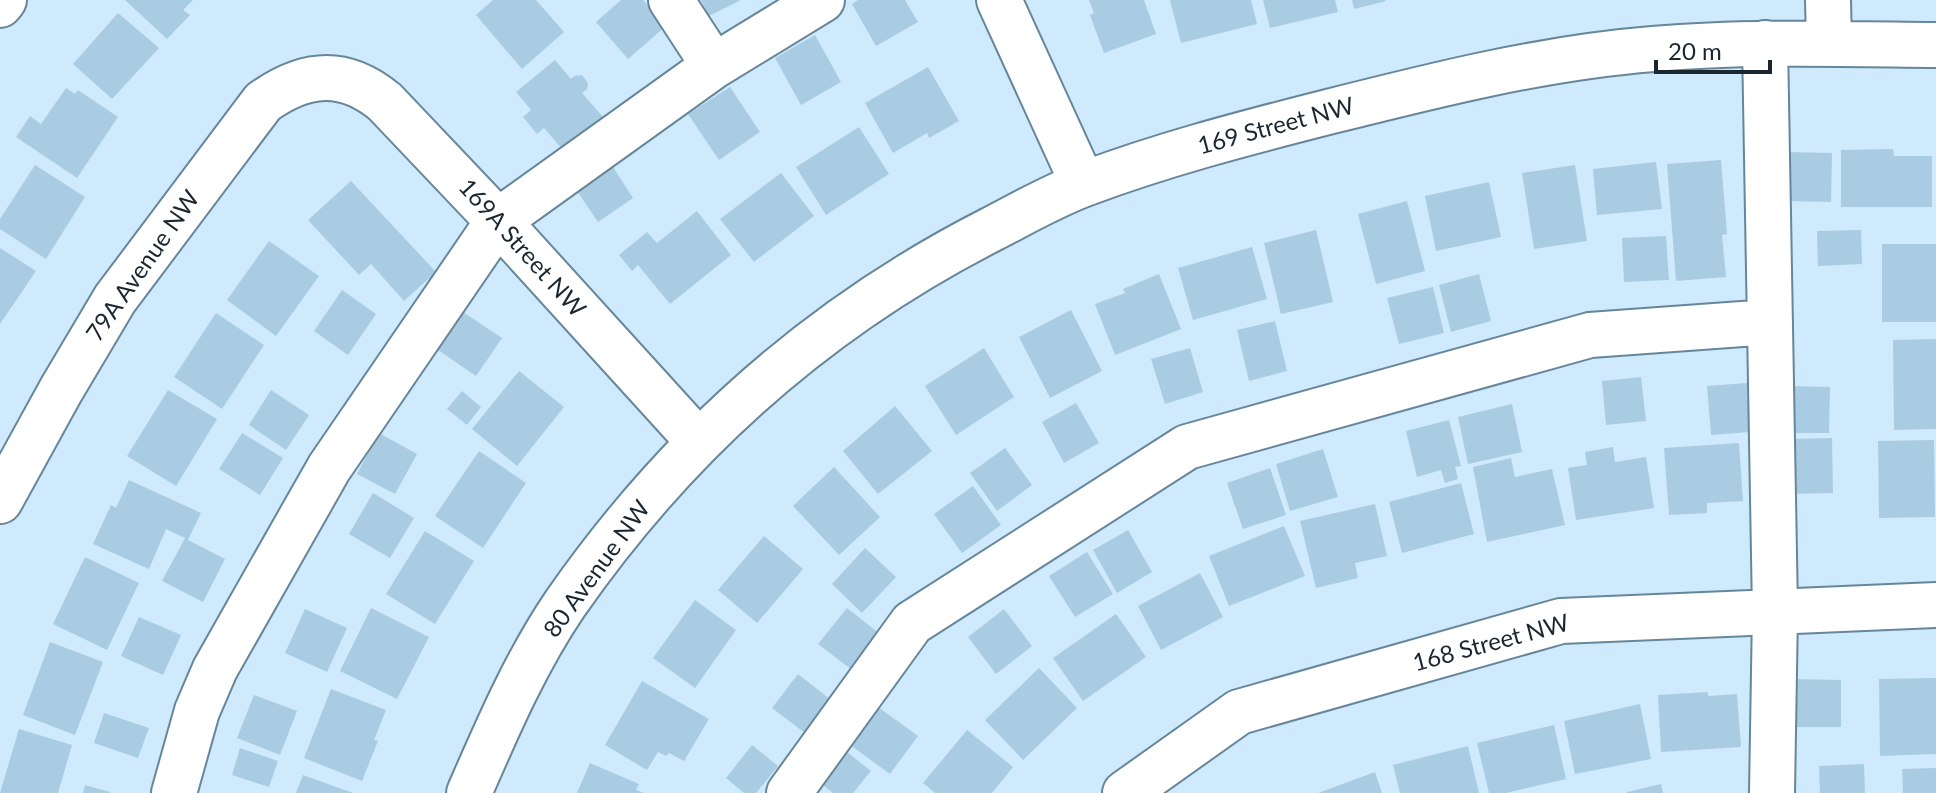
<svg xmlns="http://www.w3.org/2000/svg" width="1936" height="793" font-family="Lato,sans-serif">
  <rect width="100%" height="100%" fill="#ceeafc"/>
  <path fill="#aacce2" d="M125,0H193L183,10L190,15L167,39Z
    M493,0H536L564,32L522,69L476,15Z
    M621,0H643L666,26L628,59L596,22Z
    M701,0H741L709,16Z
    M858,0H905L918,22L876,46L852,4Z
    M1089,0H1144L1156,34L1104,53L1090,15L1094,13Z
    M1170,0H1251L1257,24L1181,43Z
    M1263,0H1335L1338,12L1270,28Z
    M1352,0H1385L1386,1L1354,9Z
    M118,13L159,48L112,99L73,64Z
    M815,35L841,82L801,105L775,58Z
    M555,60L571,79L575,76L582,75L588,83L587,89L582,93L603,117L563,150L544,128L537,134L523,117L531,110L516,92Z
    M928,67L959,121L929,138L927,133L893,153L865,103Z
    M730,87L760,132L719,160L688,114Z
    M66,88L75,94L78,90L118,117L77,178L16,137L30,116L41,124Z
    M859,127L889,174L826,215L796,167Z
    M1893,149L1894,156H1932V207H1841V150Z
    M1788,152L1832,153L1831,202L1787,201Z
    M1721,160L1727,234L1722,235L1726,277L1676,281L1667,164Z
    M1656,162L1662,209L1597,215L1593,169Z
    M611,164L633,198L598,222L575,188Z
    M35,165L85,197L46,259L0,229V219Z
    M1575,165L1587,241L1534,249L1522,173Z
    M781,173L814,216L754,262L720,219Z
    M351,181L436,272L404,301L371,264L359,275L308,220Z
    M1489,182L1501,237L1436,251L1425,196Z
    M1407,201L1425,271L1376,284L1358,214Z
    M697,211L731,255L670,304L638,265L632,271L619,255L647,232L657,243Z
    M1316,230L1333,302L1281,314L1264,243Z
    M1861,230L1862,264L1818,266L1817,231Z
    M1666,236L1669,280L1624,282L1622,238Z
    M269,241L319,276L276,336L227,300Z
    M1882,244H1936V322H1882Z
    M1252,247L1267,299L1193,320L1178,268Z
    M0,248L36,271L0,324Z
    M1159,274L1181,329L1115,355L1095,304L1125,293L1123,289Z
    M1479,274L1491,321L1451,332L1439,285Z
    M1433,287L1444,333L1399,344L1387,298Z
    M342,290L376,314L348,355L314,331Z
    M1071,310L1102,371L1050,398L1019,337Z
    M463,312L502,338L476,376L438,350Z
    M216,313L264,345L222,409L174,377Z
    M1275,321L1287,371L1249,381L1237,330Z
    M1936,339V429L1894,430L1893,340Z
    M984,348L1014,397L956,435L925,386Z
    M1190,348L1203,392L1165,404L1151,359Z
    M519,371L564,407L517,466L472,429Z
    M1641,377L1646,421L1606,425L1602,381Z
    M1747,383L1750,432L1711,435L1707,386Z
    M1789,386L1830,387L1829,433H1789Z
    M168,390L217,419L176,486L127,456Z
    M271,390L309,415L286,450L249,425Z
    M462,391L481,407L467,425L447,409Z
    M1076,403L1099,443L1064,463L1042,422Z
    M1512,404L1522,452L1468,464L1458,417Z
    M895,406L932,451L878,494L843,451Z
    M1449,420L1461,466L1455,467L1458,479L1445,483L1441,470L1417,477L1406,431Z
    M242,433L283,458L260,495L219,469Z
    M379,433L417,454L395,494L357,474Z
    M1832,438L1833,493L1789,494L1788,439Z
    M1934,440L1935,517L1879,518L1878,441Z
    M1739,443L1743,501L1707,503V513L1669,515L1664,448Z
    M1613,447L1615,462L1646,457L1654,508L1576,520L1568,468L1587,465L1585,452Z
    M1005,448L1032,485L997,511L970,473Z
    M1323,449L1338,497L1290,511L1276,464Z
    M479,451L526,483L483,548L435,516Z
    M1511,458L1515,477L1552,469L1565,525L1487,542L1473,467Z
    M834,467L880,517L839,555L793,506Z
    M1270,468L1286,515L1243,529L1227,483Z
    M129,480L201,513L188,540L225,559L203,602L162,581L185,538L166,529L149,569L93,544L111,505L116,508Z
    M1461,483L1474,534L1402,553L1389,502Z
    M973,486L1001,525L962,553L934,514Z
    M373,493L414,518L390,558L349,534Z
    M1375,504L1387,556L1355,563L1358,578L1316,588L1300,521Z
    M1284,526L1305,576L1229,606L1209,556Z
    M1128,530L1152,572L1117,593L1093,550Z
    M425,531L474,561L435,624L386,594Z
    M764,536L803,569L757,623L718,590Z
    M865,548L896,577L862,613L832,584Z
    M1087,552L1113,594L1075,617L1049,576Z
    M85,557L139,583L107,650L53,624Z
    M1200,573L1223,617L1161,650L1138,606Z
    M695,600L736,630L695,688L653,658Z
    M371,608L429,637L397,699L340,671Z
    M847,608L880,634L852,670L818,644Z
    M305,609L347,628L327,672L285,653Z
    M1004,609L1032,646L996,674L968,637Z
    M1116,614L1146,657L1083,701L1053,658Z
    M139,617L181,635L163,675L121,656Z
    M50,642L103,662L75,735L23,715Z
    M1039,668L1077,708L1023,760L985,720Z
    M798,674L831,700L805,733L772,708Z
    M1936,678V754L1880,756L1879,679Z
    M1793,679L1841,680V727H1793Z
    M642,681L709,719L684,761L669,753L666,756L658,752L647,770L605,745Z
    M331,689L386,710L374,740L378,741L362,781L304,758Z
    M1708,692V696L1737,694L1741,747L1661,752L1658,695Z
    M254,695L297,711L280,755L237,738Z
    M874,704L918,736L890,774L846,742Z
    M1640,704L1651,759L1575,774L1564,721Z
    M104,713L149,728L138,758L94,743Z
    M1554,725L1566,779L1506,793H1489L1477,743Z
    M19,729L72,745L58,793H0Z
    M967,730L1013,767L992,793H935L923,783Z
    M752,745L778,766L756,793H744L726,778Z
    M1468,746L1479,793H1400L1393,765Z
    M240,748L278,761L269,787L232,775Z
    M842,748L871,771L853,793H833L816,780Z
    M590,763L639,784L636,790L644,793H577Z
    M1864,764L1865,793H1820L1819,766Z
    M1936,768V793H1903L1902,769Z
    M1375,772L1382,793H1318Z
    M303,775L353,793H296Z
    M1661,784L1663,793H1627V792Z
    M85,785L110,792V793H83Z"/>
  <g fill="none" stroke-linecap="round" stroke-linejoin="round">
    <g stroke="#66869b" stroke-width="48">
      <path id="minor" d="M671,0L714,66
        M999,0L1083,184
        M1828,0L1829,43
        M0,5L4,0
        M1765,43L1775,611L1772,793
        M0,501L61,390L115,299L263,102C305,72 344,68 385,102L498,221L698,441
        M174,793L197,711L215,669L329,468L498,221L714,66L822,0
        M469,793C497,729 525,663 565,604C677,443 817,318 992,229C1023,213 1054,195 1087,183C1162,155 1238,135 1316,115C1427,87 1539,58 1653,49C1747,41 1842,44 1936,45
        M789,793L912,623L1187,447L1590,335L1770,322
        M1125,793L1239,712L1561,621L1936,605"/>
    </g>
    <use href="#minor" stroke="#fff" stroke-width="44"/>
  </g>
  <g text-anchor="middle" stroke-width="6" stroke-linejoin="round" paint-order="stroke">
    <g font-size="24" fill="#1a2730" stroke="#fff">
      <text transform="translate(1276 126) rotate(-15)" y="8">169 Street NW</text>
      <text transform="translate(522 248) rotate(48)" y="8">169A Street NW</text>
      <text transform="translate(143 266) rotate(-55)" y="8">79A Avenue NW</text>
      <text transform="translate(597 569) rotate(-54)" y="8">80 Avenue NW</text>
      <text transform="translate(1491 643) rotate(-15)" y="8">168 Street NW</text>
    </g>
  </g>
  <path d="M1656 60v12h114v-12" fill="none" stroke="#1a2730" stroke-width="4"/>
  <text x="1668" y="60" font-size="24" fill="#1a2730" stroke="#ffffff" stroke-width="6" paint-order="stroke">20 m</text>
</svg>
